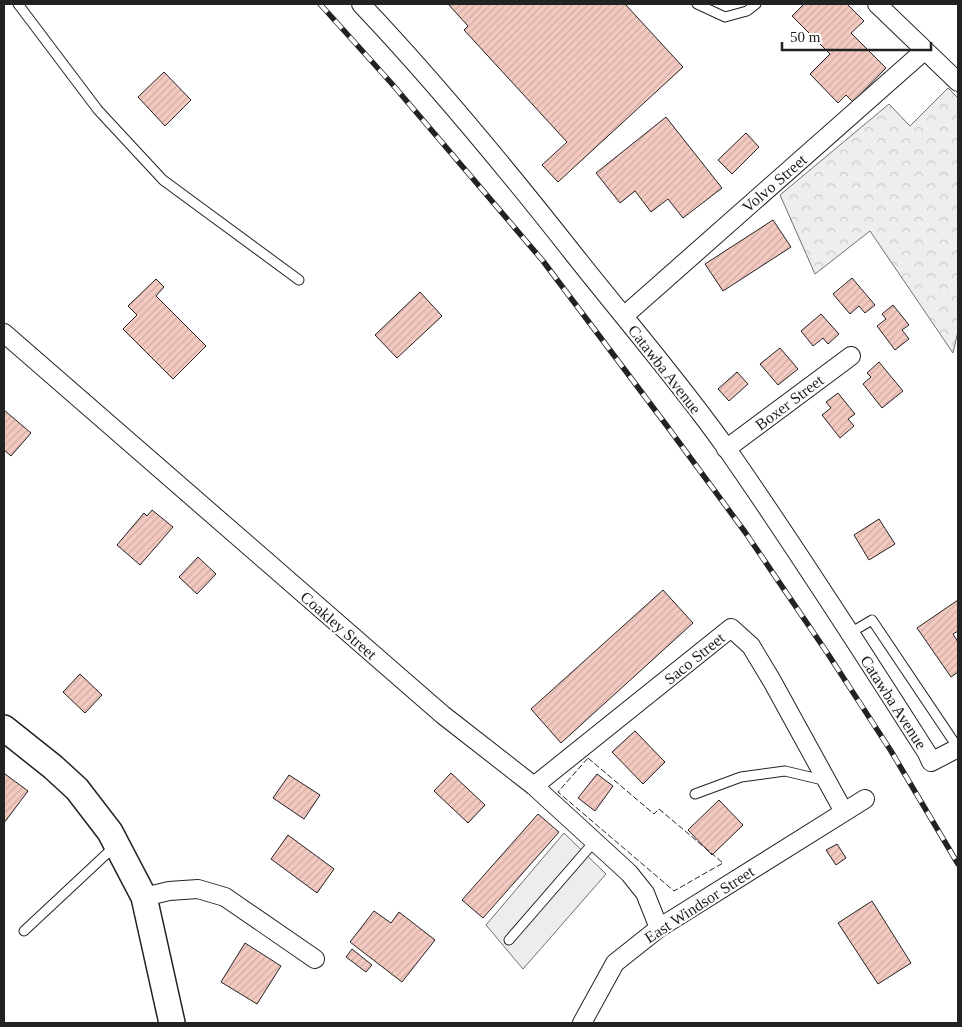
<svg xmlns="http://www.w3.org/2000/svg" width="962" height="1027" font-family="Georgia,serif">
  <defs>
    <pattern id="forest-crowns" width="20" height="18" patternUnits="userSpaceOnUse" patternTransform="scale(1.25)"><rect width="20" height="18" fill="#eee"/><path d="M2 6a3 3 0 1 1 6 0M12 15a3 3 0 1 1 6 0" fill="none" stroke="#ccc"/></pattern>
    <pattern id="building-hatch" width="6" height="6" patternUnits="userSpaceOnUse" patternTransform="scale(1.25)"><rect width="6" height="6" fill="#f3c9c0"/><path d="M-1 1l2-2M0 6l6-6M5 7l2-2" fill="none" stroke="#d0aca5"/></pattern>
  </defs>
  <rect width="100%" height="100%" fill="#fff"/>
  <path fill="url(#forest-crowns)" stroke="#6f6f6f" d="M948,88L958,98V331L953,353L870,231L815,274L780,195L889,104L910,126Z"/>
  <path fill="#ededed" stroke="#6f6f6f" d="M564,833L606,874L523,969L486,925Z"/>
  <path fill="url(#building-hatch)" stroke="#222" d="M448,4H625L683,67L558,182L542,165L567,142L464,30L468,26Z
    M804,4H847L864,21L851,33L886,68L853,102L846,95L838,103L810,74L830,54L792,16Z
    M164,72L191,100L165,126L138,97Z
    M666,117L722,188L683,218L668,199L651,212L635,191L620,203L596,173Z
    M746,133L759,147L732,174L718,160Z
    M773,220L791,247L723,291L705,264Z
    M852,278L875,305L865,313L859,306L850,314L833,294Z
    M156,279L164,287L156,296L206,346L173,379L123,329L137,315L128,306Z
    M420,292L442,316L397,358L375,335Z
    M893,305L909,325L902,330L909,339L895,350L877,326L886,319L882,314Z
    M821,314L839,334L828,344L823,338L813,346L801,331Z
    M780,348L798,369L778,385L760,364Z
    M879,362L903,391L882,408L863,384L871,377L867,373Z
    M737,372L748,384L729,401L718,389Z
    M838,393L855,414L848,419L854,426L840,438L822,415L831,408L826,402Z
    M4,410L31,433L11,456L4,450Z
    M152,510L173,527L140,565L117,545L144,513L147,516Z
    M879,519L895,544L869,560L854,535Z
    M198,557L216,574L197,594L179,577Z
    M663,590L693,623L561,743L531,709Z
    M958,600V631L953,634L958,642V672L951,677L917,628Z
    M80,674L102,695L85,713L63,692Z
    M635,731L665,762L643,784L612,752Z
    M451,773L485,805L468,823L434,791Z
    M5,774L28,791L4,823V776Z
    M597,774L613,786L595,811L578,798Z
    M289,775L320,795L304,819L273,798Z
    M719,800L743,825L712,855L688,830Z
    M538,814L559,832L483,918L462,900Z
    M288,835L334,869L317,893L271,859Z
    M837,844L846,858L836,865L826,850Z
    M872,901L911,963L878,984L838,923Z
    M374,911L391,923L399,912L435,940L402,982L350,942Z
    M245,943L281,966L257,1004L221,982Z
    M352,949L372,965L366,972L346,957Z"/>
  <g fill="none" stroke-linecap="round" stroke-linejoin="round">
    <g stroke="#222" stroke-width="11">
      <path id="lane" d="M18,4L98,110L163,180L299,280
        M697,4L725,17L747,11L756,4
        M850,633L872,620L958,748
        M695,794L741,777L785,771L827,781
        M24,931L115,846
        M509,940L594,842"/>
    </g>
    <g stroke="#222" stroke-width="20">
      <path id="street" d="M361,4C436,83 505,167 572,252C624,318 679,381 727,449C796,548 862,651 927,753L931,762L958,748
        M877,4L958,82
        M624,316L925,50
        M4,333L443,715L534,786L629,873L645,893L659,928
        M726,449L851,356
        M534,786L731,628L751,646L772,681L844,812
        M144,897L169,891L198,889L225,897L315,959
        M582,1023L615,963L659,928L865,799"/>
    </g>
    <g stroke="#222" stroke-width="28">
      <path id="secondary" d="M4,728L53,767L77,789L110,832L144,897L172,1023"/>
    </g>
    <use href="#lane" stroke="#fff" stroke-width="9"/>
    <use href="#street" stroke="#fff" stroke-width="18"/>
    <use href="#secondary" stroke="#fff" stroke-width="25"/>
    <g stroke="#222" stroke-width="5.5">
      <path id="rail" d="M320,4L393,85L543,261L667,426L745,532L828,654L891,751L958,864"/>
    </g>
    <use href="#rail" stroke="#fff" stroke-width="4" stroke-dasharray="11" stroke-linecap="butt"/>
    <path stroke="#222" stroke-width="1" stroke-dasharray="6 2.5" stroke-linecap="butt" d="M588,758L654,814L659,809L723,863L674,891L558,792Z"/>
  </g>
  <g text-anchor="middle" stroke-width="4" stroke-linejoin="round" paint-order="stroke">
    <g font-size="16" fill="#222" stroke="#fff">
      <text transform="translate(774 183) rotate(-41)" y="6">Volvo Street</text>
      <text transform="translate(665 369) rotate(52)" y="6">Catawba Avenue</text>
      <text transform="translate(789 402) rotate(-37)" y="6">Boxer Street</text>
      <text transform="translate(339 625) rotate(41)" y="6">Coakley Street</text>
      <text transform="translate(694 658) rotate(-39)" y="6">Saco Street</text>
      <text transform="translate(894 702) rotate(57)" y="6">Catawba Avenue</text>
      <text transform="translate(699 904) rotate(-33)" y="6">East Windsor Street</text>
    </g>
  </g>
  <rect width="962" height="1027" fill="none" stroke="#222222" stroke-width="10"/>
  <path d="M782 42v8h149v-8" fill="none" stroke="#222222" stroke-width="2.5"/>
  <text x="790" y="42" font-size="15" fill="#222222" stroke="#ffffff" stroke-width="4" paint-order="stroke">50 m</text>
</svg>
